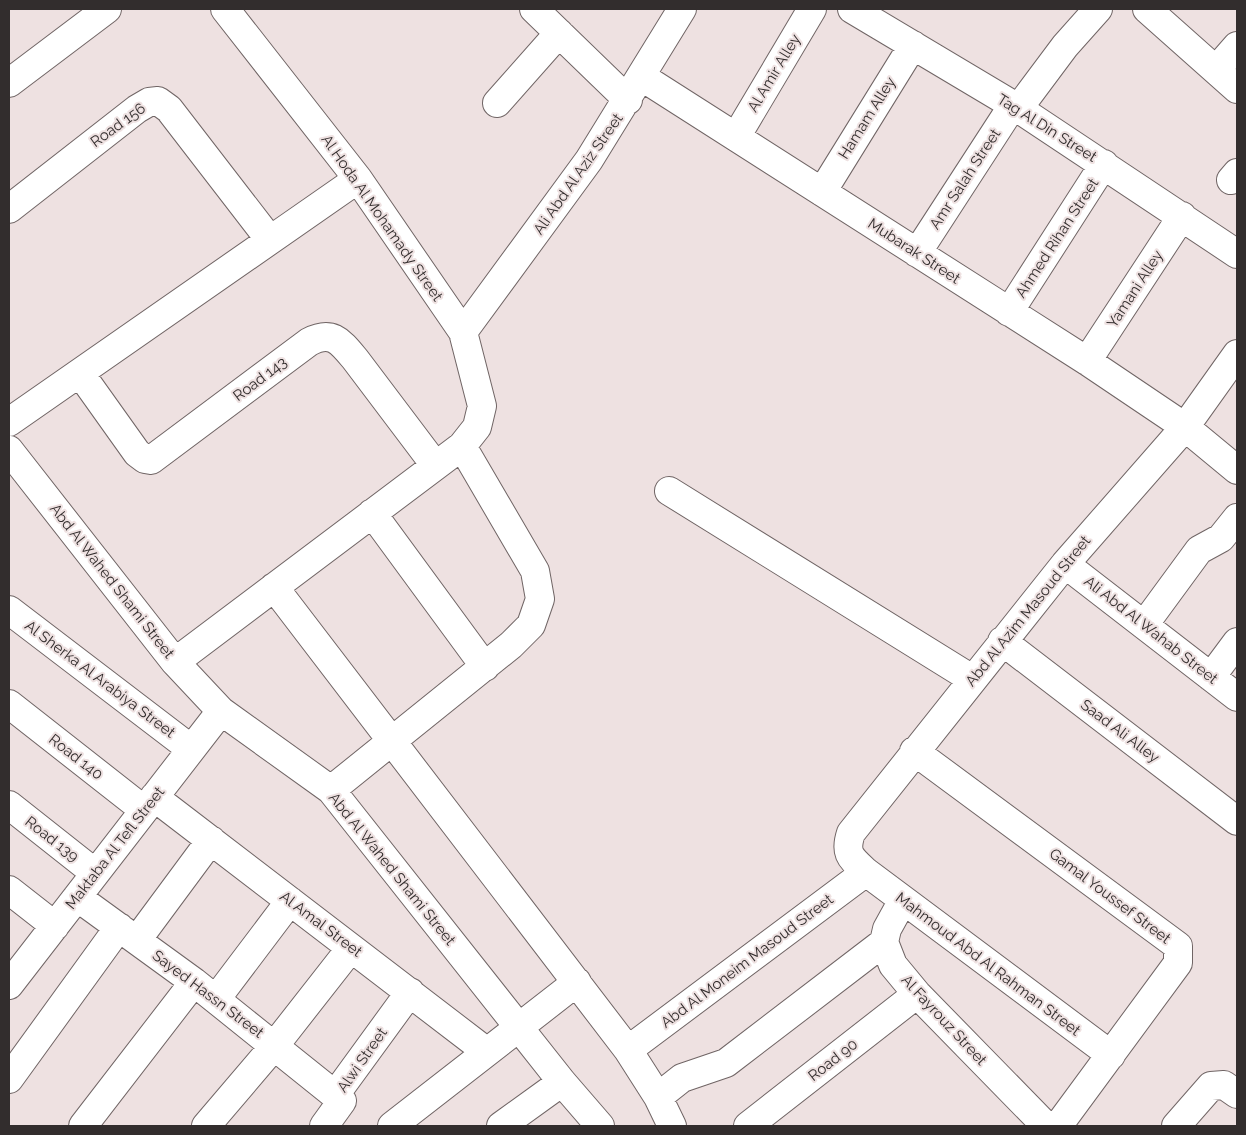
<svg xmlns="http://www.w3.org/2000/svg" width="1246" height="1135" font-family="Raleway,sans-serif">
  <rect width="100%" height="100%" fill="#eee1e1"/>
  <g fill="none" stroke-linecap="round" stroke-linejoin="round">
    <g stroke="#706565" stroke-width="30">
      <path id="minor" d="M534,9L628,100
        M852,9L1013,105L1237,254
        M1147,9L1237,89
        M1216,70L1237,46
        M642,77L1087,361L1185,427L1237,470
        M9,83L107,9
        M497,103L559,33
        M1018,109L1065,46L1098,9
        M736,137L812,9
        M1231,180L1237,173
        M822,192L913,45
        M9,209L137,109L149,102L158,101L169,109L270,240
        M917,253L1013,105
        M1009,312L1104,164
        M463,332L589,160L682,9
        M1087,361L1182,216
        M80,373L137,453L145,459L151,460L309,342C332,330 340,341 355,359L435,465
        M9,422L358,179
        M9,450L175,662L221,711L331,790L562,1082L600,1126
        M669,491L972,679
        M372,513L485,667
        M1065,564L1237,697
        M274,587L628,1050L658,1097L672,1126
        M9,610L191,749
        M1144,625L1199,550L1221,538L1237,518
        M1002,641L1237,821
        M175,662L462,446L477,427L482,406L463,332L358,179L225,9
        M1211,677L1237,642
        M9,704L144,810
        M914,751L1178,946V963L1058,1126
        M331,790L511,645L531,625L540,599L535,571L462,446
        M154,797L487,1052
        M9,805L95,873
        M9,890L55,926
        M77,897L194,982L335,1095
        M903,900L887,929L884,942L893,965L917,994L1046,1126
        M137,940L211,840
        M9,985L221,711
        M216,999L290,901
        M628,1050L866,872
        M1111,1055L866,872C851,858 844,854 851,833L1065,564L1185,427L1237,354
        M9,1079L119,927
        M658,1097L682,1078L726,1063L884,942
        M83,1126L194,982
        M206,1126L275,1045L351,948
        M324,1126L342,1101L335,1095L410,992
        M392,1126L577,982
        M501,1126L562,1082
        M748,1126L917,994
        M1176,1126L1211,1086L1224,1085L1237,1094"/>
    </g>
    <use href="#minor" stroke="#fff" stroke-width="28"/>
  </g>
  <g text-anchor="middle" stroke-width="4" stroke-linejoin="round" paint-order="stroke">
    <g font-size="15" fill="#322d2d" stroke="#eee1e1">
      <text transform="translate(774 73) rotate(-59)" y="5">Al Amir Alley</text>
      <text transform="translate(867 118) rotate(-58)" y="5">Hamam Alley</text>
      <text transform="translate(118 125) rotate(-36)" y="5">Road 156</text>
      <text transform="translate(1047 128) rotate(32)" y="5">Tag Al Din Street</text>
      <text transform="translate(578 174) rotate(-55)" y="5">Ali Abd Al Aziz Street</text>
      <text transform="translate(965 179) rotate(-57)" y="5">Amr Salah Street</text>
      <text transform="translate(382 218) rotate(55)" y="5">Al Hoda Al Mohamady Street</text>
      <text transform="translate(1057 238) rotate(-57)" y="5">Ahmed Rihan Street</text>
      <text transform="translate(914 251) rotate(33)" y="5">Mubarak Street</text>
      <text transform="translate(1135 289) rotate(-57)" y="5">Yamani Alley</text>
      <text transform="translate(260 379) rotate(-37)" y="5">Road 143</text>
      <text transform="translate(112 581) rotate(52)" y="5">Abd Al Wahed Shami Street</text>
      <text transform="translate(1028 611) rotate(-51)" y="5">Abd Al Azim Masoud Street</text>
      <text transform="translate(1151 630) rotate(38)" y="5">Ali Abd Al Wahab Street</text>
      <text transform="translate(100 679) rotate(37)" y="5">Al Sherka Al Arabiya Street</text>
      <text transform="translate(1120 731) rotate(37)" y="5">Saad Ali Alley</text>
      <text transform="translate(76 757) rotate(38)" y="5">Road 140</text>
      <text transform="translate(52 839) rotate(38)" y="5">Road 139</text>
      <text transform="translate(115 848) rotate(-52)" y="5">Maktaba Al Tefl Street</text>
      <text transform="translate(392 869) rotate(51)" y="5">Abd Al Wahed Shami Street</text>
      <text transform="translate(1110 896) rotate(37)" y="5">Gamal Youssef Street</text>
      <text transform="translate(321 924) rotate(37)" y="5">Al Amal Street</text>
      <text transform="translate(747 961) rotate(-37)" y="5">Abd Al Moneim Masoud Street</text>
      <text transform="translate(988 964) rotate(37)" y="5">Mahmoud Abd Al Rahman Street</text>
      <text transform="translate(208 994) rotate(37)" y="5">Sayed Hassn Street</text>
      <text transform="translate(944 1020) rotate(47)" y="5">Al Fayrouz Street</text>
      <text transform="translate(362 1060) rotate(-55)" y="5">Alwi Street</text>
      <text transform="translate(833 1060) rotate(-38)" y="5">Road 90</text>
    </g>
  </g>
  <rect width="1246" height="1135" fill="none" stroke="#322d2d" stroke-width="20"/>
</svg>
